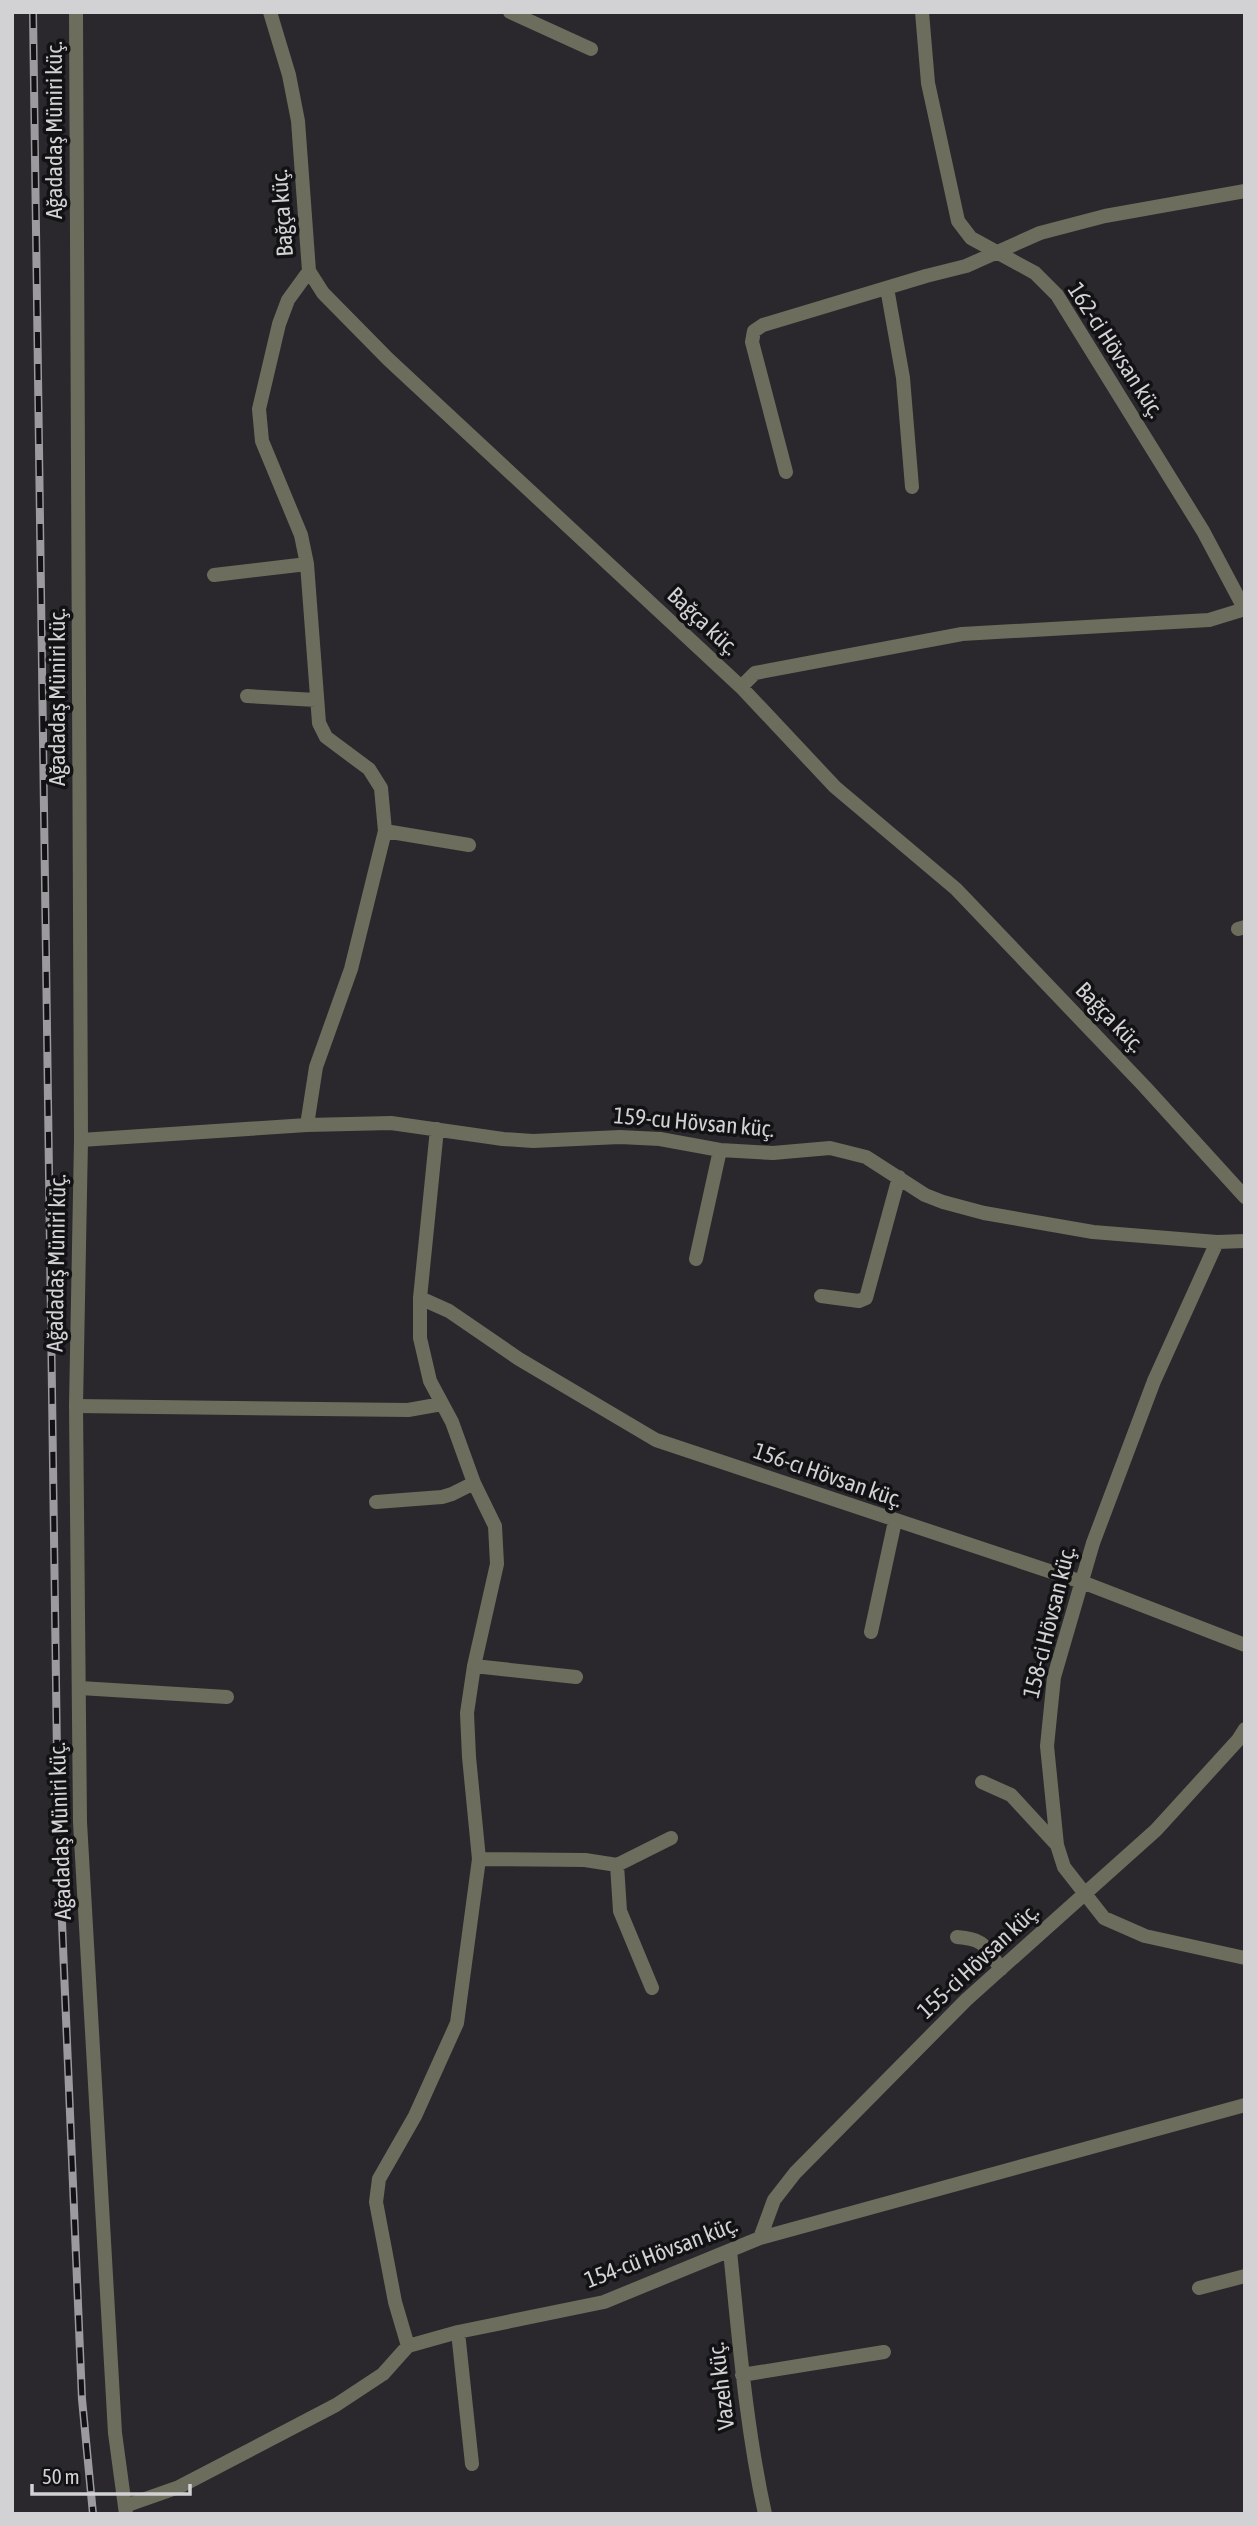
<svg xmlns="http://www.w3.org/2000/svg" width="1257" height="2526" font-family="'Asap Condensed',sans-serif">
  <rect width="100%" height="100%" fill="#2a282d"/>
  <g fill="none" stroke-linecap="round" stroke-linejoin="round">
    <path stroke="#6c6d5d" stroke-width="14" d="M270,12L289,75L298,121L309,271L323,293L388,359L741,687L835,787L956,889L1145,1087L1245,1197
      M510,12L591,49
      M922,12L928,83L958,221L971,238L1035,273L1057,295L1203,531L1245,610
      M887,288L903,378L912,487
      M786,472L752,342L754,331L763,325L926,276L966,266L1040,233L1105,216L1245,191
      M214,575L307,564
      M741,687L755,673L962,634L1209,620L1245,609
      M247,696L316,700
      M385,831L469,845
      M1238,929L1245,927
      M307,1125L316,1067L351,969L385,831L381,788L369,769L326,737L319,723L307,564L301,535L262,441L259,409L279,324L288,300L309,271
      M81,1140L307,1125L391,1123L503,1139L533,1141L620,1137L660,1139L720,1150L773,1153L830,1148L866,1157L925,1195L943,1202L984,1213L1093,1232L1217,1242L1245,1241
      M1217,1242L1154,1381L1093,1543L1054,1677L1047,1746L1057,1845L1064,1867L1104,1918L1145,1936L1245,1958
      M696,1259L720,1150
      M821,1296L859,1301L866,1298L899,1177
      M420,1298L449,1311L519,1359L656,1440L1082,1582L1245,1645
      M76,1406L408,1410L442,1404
      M376,1502L442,1497L452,1494L474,1483
      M871,1632L895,1521
      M474,1666L576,1677
      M80,1688L227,1697
      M982,1782L1011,1795L1057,1845
      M479,1859L585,1860L617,1865L671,1838
      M617,1865L620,1911L652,1988
      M957,1937C986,1939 985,1947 1001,1969
      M760,2238L774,2200L795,2173L966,2000L1156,1830L1238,1740L1245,1729
      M730,2251C739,2339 746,2427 765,2514
      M1199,2288L1245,2276
      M458,2332L472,2464
      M408,2346L395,2302L376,2202L379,2179L415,2116L457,2023L479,1859L469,1757L467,1713L474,1666L497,1564L495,1526L474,1483L452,1422L430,1381L420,1338V1298L437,1129
      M742,2375L884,2352
      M125,2506L179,2487L336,2405L383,2374L408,2346L458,2332L604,2302L760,2238L1245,2105"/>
    <path stroke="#6c6d5d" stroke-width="14" d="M76,12L81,1140L76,1406L80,1822L115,2433L126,2514"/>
    <g stroke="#9c9a9e" stroke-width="8">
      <path id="rail" d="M33,12L58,1827L82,2399L93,2514"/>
    </g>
    <use href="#rail" stroke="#121214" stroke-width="5" stroke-dasharray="16" stroke-linecap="butt"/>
  </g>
  <g text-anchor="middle" stroke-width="7" stroke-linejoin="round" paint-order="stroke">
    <g font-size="23" fill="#d2d1d4" stroke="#121214">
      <text transform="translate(54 130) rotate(-90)" y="8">Ağadadaş Müniri küç.</text>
      <text transform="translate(282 213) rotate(-94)" y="8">Bağça küç.</text>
      <text transform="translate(1116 350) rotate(57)" y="8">162-ci Hövsan küç.</text>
      <text transform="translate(703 621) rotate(43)" y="8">Bağça küç.</text>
      <text transform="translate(57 697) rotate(-90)" y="8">Ağadadaş Müniri küç.</text>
      <text transform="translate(1110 1017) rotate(46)" y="8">Bağça küç.</text>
      <text transform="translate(694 1122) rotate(5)" y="8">159-cu Hövsan küç.</text>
      <text transform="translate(56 1263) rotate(-89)" y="8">Ağadadaş Müniri küç.</text>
      <text transform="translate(828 1475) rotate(19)" y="8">156-cı Hövsan küç.</text>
      <text transform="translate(1049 1622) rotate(-76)" y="8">158-ci Hövsan küç.</text>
      <text transform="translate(60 1831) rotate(-92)" y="8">Ağadadaş Müniri küç.</text>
      <text transform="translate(978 1961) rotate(-43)" y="8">155-ci Hövsan küç.</text>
      <text transform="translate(661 2252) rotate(-21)" y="8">154-cü Hövsan küç.</text>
      <text transform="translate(721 2386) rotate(-97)" y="8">Vazeh küç.</text>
    </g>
  </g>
  <rect width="1257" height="2526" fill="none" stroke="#d2d1d4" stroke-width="28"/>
  <path d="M32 2484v10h158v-10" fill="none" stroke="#d2d1d4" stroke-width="3.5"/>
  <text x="42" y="2484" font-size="21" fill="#d2d1d4" stroke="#121214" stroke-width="5" paint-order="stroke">50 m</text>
</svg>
